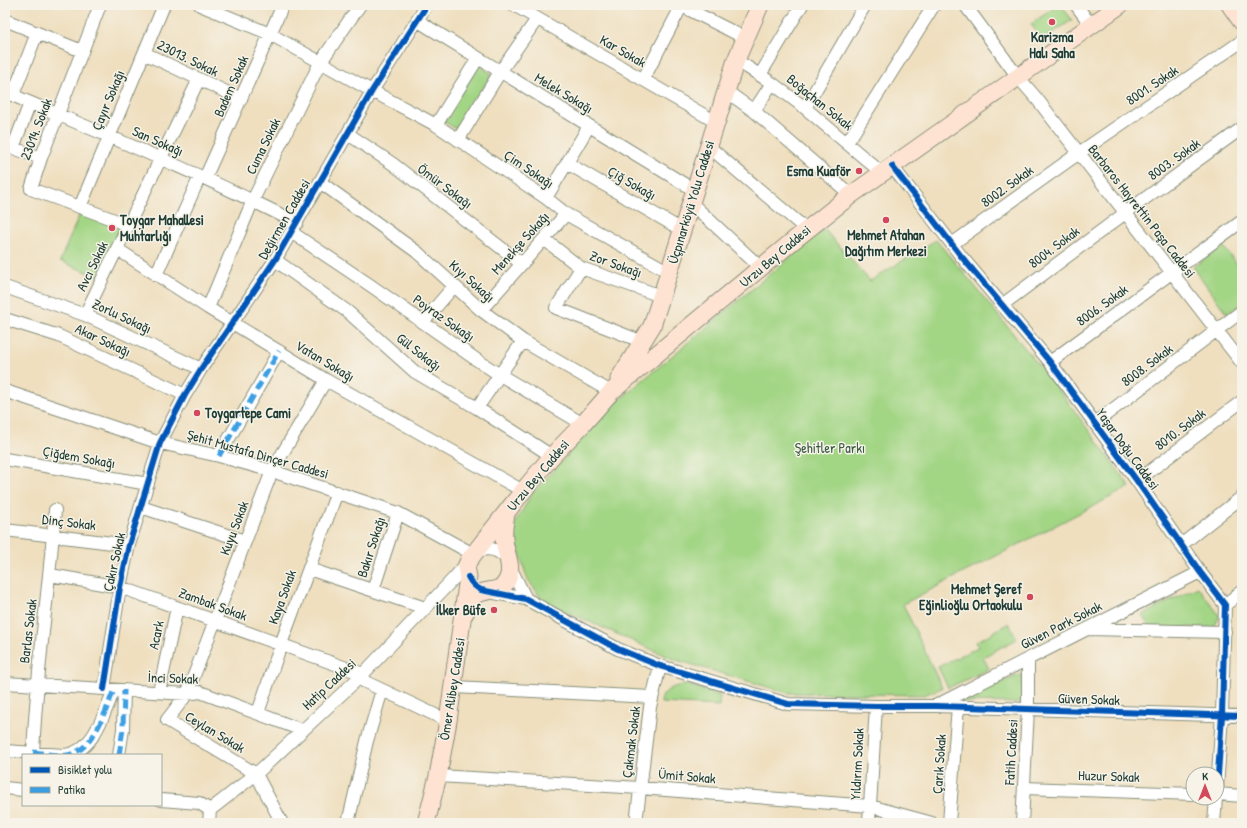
<svg xmlns="http://www.w3.org/2000/svg" width="1247" height="828" font-family="'Patrick Hand',sans-serif">
  <rect width="100%" height="100%" fill="#f7f3e8"/>
  <filter id="ink" filterUnits="userSpaceOnUse"><feTurbulence type="fractalNoise" baseFrequency=".025" numOctaves="2"/><feDisplacementMap in="SourceGraphic" scale="8" xChannelSelector="R" yChannelSelector="G"/><feConvolveMatrix kernelMatrix="1 2 1 2 8 2 1 2 1" color-interpolation-filters="sRGB"/></filter>
  <filter id="wash" filterUnits="userSpaceOnUse"><feTurbulence type="fractalNoise" baseFrequency=".012" numOctaves="4" result="noise"/><feDisplacementMap in="SourceGraphic" scale="16" xChannelSelector="R" yChannelSelector="G"/><feGaussianBlur stdDeviation="0.9" result="paint"/><feColorMatrix in="noise" values="0 0 0 0 0 0 0 0 0 0 0 0 0 0 0 0 0 1.4 0 .05"/><feComposite in="paint" operator="in"/></filter>
  <g filter="url(#wash)">
    <rect width="100%" height="100%" fill="#efdfbf"/>
    <path fill="#a2d584" stroke="#60895c" d="M1058,5H1061L1072,20L1042,40L1031,24Z
      M479,65L492,74L456,129L443,121Z
      M81,211L120,227L99,277L60,261Z
      M824,229L870,281L936,240L973,284L1065,398L1130,487L903,604L942,688L924,695L788,693L673,659L543,601L527,578L512,528L532,494L612,406Z
      M1223,246L1242,271V303L1227,314L1193,267Z
      M1198,587L1220,616L1214,627L1150,628L1142,615Z
      M1009,623L1017,639L983,657L989,669L948,688L938,667L978,647L976,642Z
      M1022,674L1024,703L959,702L958,699Z
      M683,685H689L720,696L719,706L661,703C661,691 674,686 683,685Z"/>
  </g>
  <g filter="url(#ink)">
    <g fill="none" stroke-linecap="round" stroke-linejoin="round">
      <g stroke="#878e7a" stroke-width="14">
        <path id="minor" d="M100,5L41,158L31,189L128,225
          M200,5L270,34L372,91L436,125L546,198L566,214L669,272
          M514,5L716,122
          M680,5L745,38
          M965,5L1018,77L1037,99L1242,363
          M1076,5L1091,25
          M5,20L82,51
          M418,21L694,190
          M144,53L241,99
          M736,60L772,83L805,108L882,173
          M760,75L802,5
          M643,80L682,5
          M772,83L754,111L851,195
          M726,91L754,111
          M5,92C103,134 202,174 297,223
          M13,95L37,33
          M805,108L865,5
          M436,125L478,58
          M348,134L393,164L522,264
          M458,140L500,72L537,19
          M847,143L934,5
          M5,145L41,158
          M708,146L807,230
          M13,148L30,103
          M567,163L682,230
          M892,166L961,256L1050,362L1137,481L1200,572L1225,605L1222,715L1217,789
          M205,178L283,5
          M320,182L417,252L481,310L523,341L611,392
          M546,198L589,126
          M690,202L761,268
          M80,207L164,5
          M291,232L370,285L474,358L500,375L583,424
          M544,239L581,268L661,296
          M952,244L1079,153L1242,41
          M117,249L208,308L326,380L523,491
          M275,260L348,312L415,372L477,408L552,456
          M581,268L556,308L643,342
          M156,275L200,176
          M5,287L85,315L201,369
          M1002,305L1136,205L1242,128
          M208,308L253,200L320,63L360,5
          M481,310L566,214
          M85,315L199,79
          M5,319L59,336L185,395
          M423,322L454,286
          M1050,362L1242,221
          M5,391L160,443L219,456L272,471L398,513L473,554C484,547 495,547 505,557L526,599
          M477,408L523,341
          M1095,423L1242,311
          M219,456L279,351
          M5,459L148,484
          M1137,481L1242,401
          M141,507L245,541
          M5,530L129,545
          M1181,545L1242,497
          M309,569L425,608
          M50,575L120,587L363,674
          M373,590L398,513
          M489,592L526,599L618,649L660,666L788,704L876,706H936L1242,716
          M1225,605L1242,591
          M1088,629L1225,632
          M357,678L448,721
          M5,683L187,694L200,692L302,730
          M454,687L652,697
          M104,689L120,587L129,545L160,443L185,395L201,369L275,260L372,91L427,5
          M159,692L177,607
          M937,705L1200,572
          M258,713L281,644L337,492
          M5,751L64,755C94,753 104,712 114,690
          M33,755C36,673 49,592 55,510
          M119,755L123,729L124,690
          M438,776L640,788L870,806L932,823
          M5,788L23,790
          M1024,788L1193,794
          M1217,794L1242,796
          M161,800L199,803L210,810
          M209,823L210,810L256,774L363,674L456,576L468,561
          M282,823L256,774L167,720L187,694L272,471L326,380
          M348,823L367,741L382,690
          M636,823L650,707L660,666
          M869,823L876,706
          M949,823L958,706
          M1022,823L1028,709V659
          M1214,823L1216,798"/>
      </g>
      <g stroke="#878e7a" stroke-width="19">
        <path id="secondary" d="M1230,5L1242,22
          M619,379L652,326L736,60L760,5
          M465,613C468,608 470,600 474,596C485,587 504,596 509,575C512,563 504,550 504,538C503,530 505,521 506,513
          M426,823L438,776L448,721L468,577L466,567L469,560L523,491L552,456L583,424L611,392L794,240L851,195L1120,5"/>
      </g>
      <use href="#minor" stroke="#fff" stroke-width="12"/>
      <use href="#secondary" stroke="#fee3d2" stroke-width="17"/>
      <path stroke="#3c9ee2" stroke-width="5" stroke-dasharray="10 5" stroke-linecap="butt" d="M219,456L279,351
        M33,752C44,753 57,756 67,755C94,751 105,711 114,690
        M119,755L123,729L124,690"/>
      <g stroke="#f7f3e8" stroke-width="8">
        <path id="cycleway" d="M892,166L961,256L1050,362L1137,481L1200,572L1225,605L1222,715L1217,789
          M468,577C471,583 475,587 481,590L526,599L618,649L660,666L788,704L876,706H936L1242,716
          M104,689L120,587L129,545L160,443L185,395L201,369L275,260L372,91L427,5"/>
      </g>
      <use href="#cycleway" stroke="#0057b8" stroke-width="6"/>
    </g>
  </g>
  <g fill="#d1495b" stroke="#f7f3e8" stroke-width="1.5">
    <circle cx="1052" cy="22" r="4"/>
    <circle cx="859" cy="171" r="4"/>
    <circle cx="886" cy="220" r="4"/>
    <circle cx="112" cy="228" r="4"/>
    <circle cx="197" cy="413" r="4"/>
    <circle cx="1030" cy="597" r="4"/>
    <circle cx="494" cy="610" r="4"/>
  </g>
  <g text-anchor="middle" stroke-width="3" stroke-linejoin="round" paint-order="stroke">
    <g font-size="14" font-weight="bold" fill="#1f3d34" stroke="#f7f3e8" text-anchor="end">
      <text x="1052" y="42" text-anchor="middle">Karizma<tspan x="1052" dy="16">Halı Saha</tspan></text>
      <text x="851" y="176">Esma Kuaför</text>
      <text x="120" y="225" text-anchor="start">Toygar Mahallesi<tspan x="120" dy="16">Muhtarlığı</tspan></text>
      <text x="886" y="240" text-anchor="middle">Mehmet Atahan<tspan x="886" dy="16">Dağıtım Merkezi</tspan></text>
      <text x="205" y="418" text-anchor="start">Toygartepe Cami</text>
      <text x="1022" y="594">Mehmet Şeref<tspan x="1022" dy="16">Eğinlioğlu Ortaokulu</tspan></text>
      <text x="486" y="615">İlker Büfe</text>
    </g>
    <g font-size="14" fill="#1f3d34" stroke="#f7f3e8">
      <text transform="translate(623 51) rotate(30)" y="5">Kar Sokak</text>
      <text transform="translate(188 58) rotate(26)" y="5">23013. Sokak</text>
      <text transform="translate(1152 85) rotate(-34)" y="5">8001. Sokak</text>
      <text transform="translate(231 86) rotate(-66)" y="5">Badem Sokak</text>
      <text transform="translate(564 93) rotate(31)" y="5">Melek Sokağı</text>
      <text transform="translate(108 100) rotate(-67)" y="5">Çayır Sokağı</text>
      <text transform="translate(820 102) rotate(39)" y="5">Boğaçhan Sokak</text>
      <text transform="translate(36 129) rotate(-69)" y="5">23014. Sokak</text>
      <text transform="translate(158 141) rotate(24)" y="5">San Sokağı</text>
      <text transform="translate(263 146) rotate(-64)" y="5">Cuma Sokak</text>
      <text transform="translate(1174 159) rotate(-36)" y="5">8003. Sokak</text>
      <text transform="translate(529 169) rotate(34)" y="5">Çim Sokağı</text>
      <text transform="translate(632 183) rotate(30)" y="5">Çiğ Sokağı</text>
      <text transform="translate(445 186) rotate(37)" y="5">Ömür Sokağı</text>
      <text transform="translate(1007 186) rotate(-36)" y="5">8002. Sokak</text>
      <text transform="translate(691 202) rotate(-73)" y="5">Üçpınarköyü Yolu Caddesi</text>
      <text transform="translate(1142 211) rotate(52)" y="5">Barbaros Hayrettin Paşa Caddesi</text>
      <text transform="translate(284 219) rotate(-60)" y="5">Değirmen Caddesi</text>
      <text transform="translate(520 243) rotate(-48)" y="5">Menekşe Sokağı</text>
      <text transform="translate(1054 247) rotate(-37)" y="5">8004. Sokak</text>
      <text transform="translate(775 256) rotate(-40)" y="5">Urzu Bey Caddesi</text>
      <text transform="translate(616 264) rotate(20)" y="5">Zor Sokağı</text>
      <text transform="translate(92 266) rotate(-64)" y="5">Avcı Sokak</text>
      <text transform="translate(472 281) rotate(42)" y="5">Kıyı Sokağı</text>
      <text transform="translate(1102 305) rotate(-36)" y="5">8006. Sokak</text>
      <text transform="translate(122 316) rotate(25)" y="5">Zorlu Sokağı</text>
      <text transform="translate(444 318) rotate(35)" y="5">Poyraz Sokağı</text>
      <text transform="translate(103 340) rotate(25)" y="5">Akar Sokağı</text>
      <text transform="translate(419 352) rotate(38)" y="5">Gül Sokağı</text>
      <text transform="translate(325 361) rotate(31)" y="5">Vatan Sokağı</text>
      <text transform="translate(1147 365) rotate(-37)" y="5">8008. Sokak</text>
      <text transform="translate(1180 429) rotate(-37)" y="5">8010. Sokak</text>
      <text transform="translate(1128 449) rotate(54)" y="5">Yaşar Doğu Caddesi</text>
      <text transform="translate(258 454) rotate(16)" y="5">Şehit Mustafa Dinçer Caddesi</text>
      <text transform="translate(79 457) rotate(10)" y="5">Çiğdem Sokağı</text>
      <text transform="translate(538 475) rotate(-50)" y="5">Urzu Bey Caddesi</text>
      <text transform="translate(69 522) rotate(7)" y="5">Dinç Sokak</text>
      <text transform="translate(234 528) rotate(-69)" y="5">Kuyu Sokak</text>
      <text transform="translate(371 547) rotate(-72)" y="5">Bakır Sokağı</text>
      <text transform="translate(114 562) rotate(-77)" y="5">Çakır Sokak</text>
      <text transform="translate(282 597) rotate(-70)" y="5">Kaya Sokak</text>
      <text transform="translate(213 604) rotate(20)" y="5">Zambak Sokak</text>
      <text transform="translate(1061 625) rotate(-27)" y="5">Güven Park Sokak</text>
      <text transform="translate(28 631) rotate(-83)" y="5">Barlas Sokak</text>
      <text transform="translate(156 635) rotate(-78)" y="5">Acark</text>
      <text transform="translate(173 678) rotate(2)" y="5">İnci Sokak</text>
      <text transform="translate(329 684) rotate(-43)" y="5">Hatip Caddesi</text>
      <text transform="translate(452 689) rotate(-81)" y="5">Ömer Alibey Caddesi</text>
      <text transform="translate(1089 699) rotate(2)" y="5">Güven Sokak</text>
      <text transform="translate(215 732) rotate(31)" y="5">Ceylan Sokak</text>
      <text transform="translate(631 742) rotate(-83)" y="5">Çakmak Sokak</text>
      <text transform="translate(1011 752) rotate(-87)" y="5">Fatih Caddesi</text>
      <text transform="translate(857 764) rotate(-87)" y="5">Yıldırım Sokak</text>
      <text transform="translate(939 764) rotate(-86)" y="5">Çarık Sokak</text>
      <text transform="translate(687 776) rotate(5)" y="5">Ümit Sokak</text>
      <text transform="translate(1109 776) rotate(2)" y="5">Huzur Sokak</text>
    </g>
    <g font-size="14" fill="#395b44" stroke="#f7f3e8">
      <text x="830" y="453">Şehitler Parkı</text>
    </g>
  </g>
  <rect width="1247" height="828" fill="none" stroke="#f7f3e8" stroke-width="20"/>
  <rect x="22" y="754" width="140" height="52" fill="#f7f3e8" stroke="#a1aaa0"/>
  <rect x="30" y="767" width="20" height="6" fill="#0057b8" stroke="#a1aaa0"/>
  <text x="58" y="774" font-size="12" fill="#1f3d34">Bisiklet yolu</text>
  <rect x="30" y="787" width="20" height="6" fill="#3c9ee2" stroke="#a1aaa0"/>
  <text x="58" y="794" font-size="12" fill="#1f3d34">Patika</text>
  <g transform="translate(1205 786)"><circle r="19" fill="#f7f3e8" stroke="#a1aaa0"/>
  <path d="M0-3L7 15L0 10L-7 15Z" fill="#d1495b"/>
  <text y="-6" font-size="11" font-weight="bold" text-anchor="middle" fill="#1f3d34">K</text>
  </g>
</svg>
